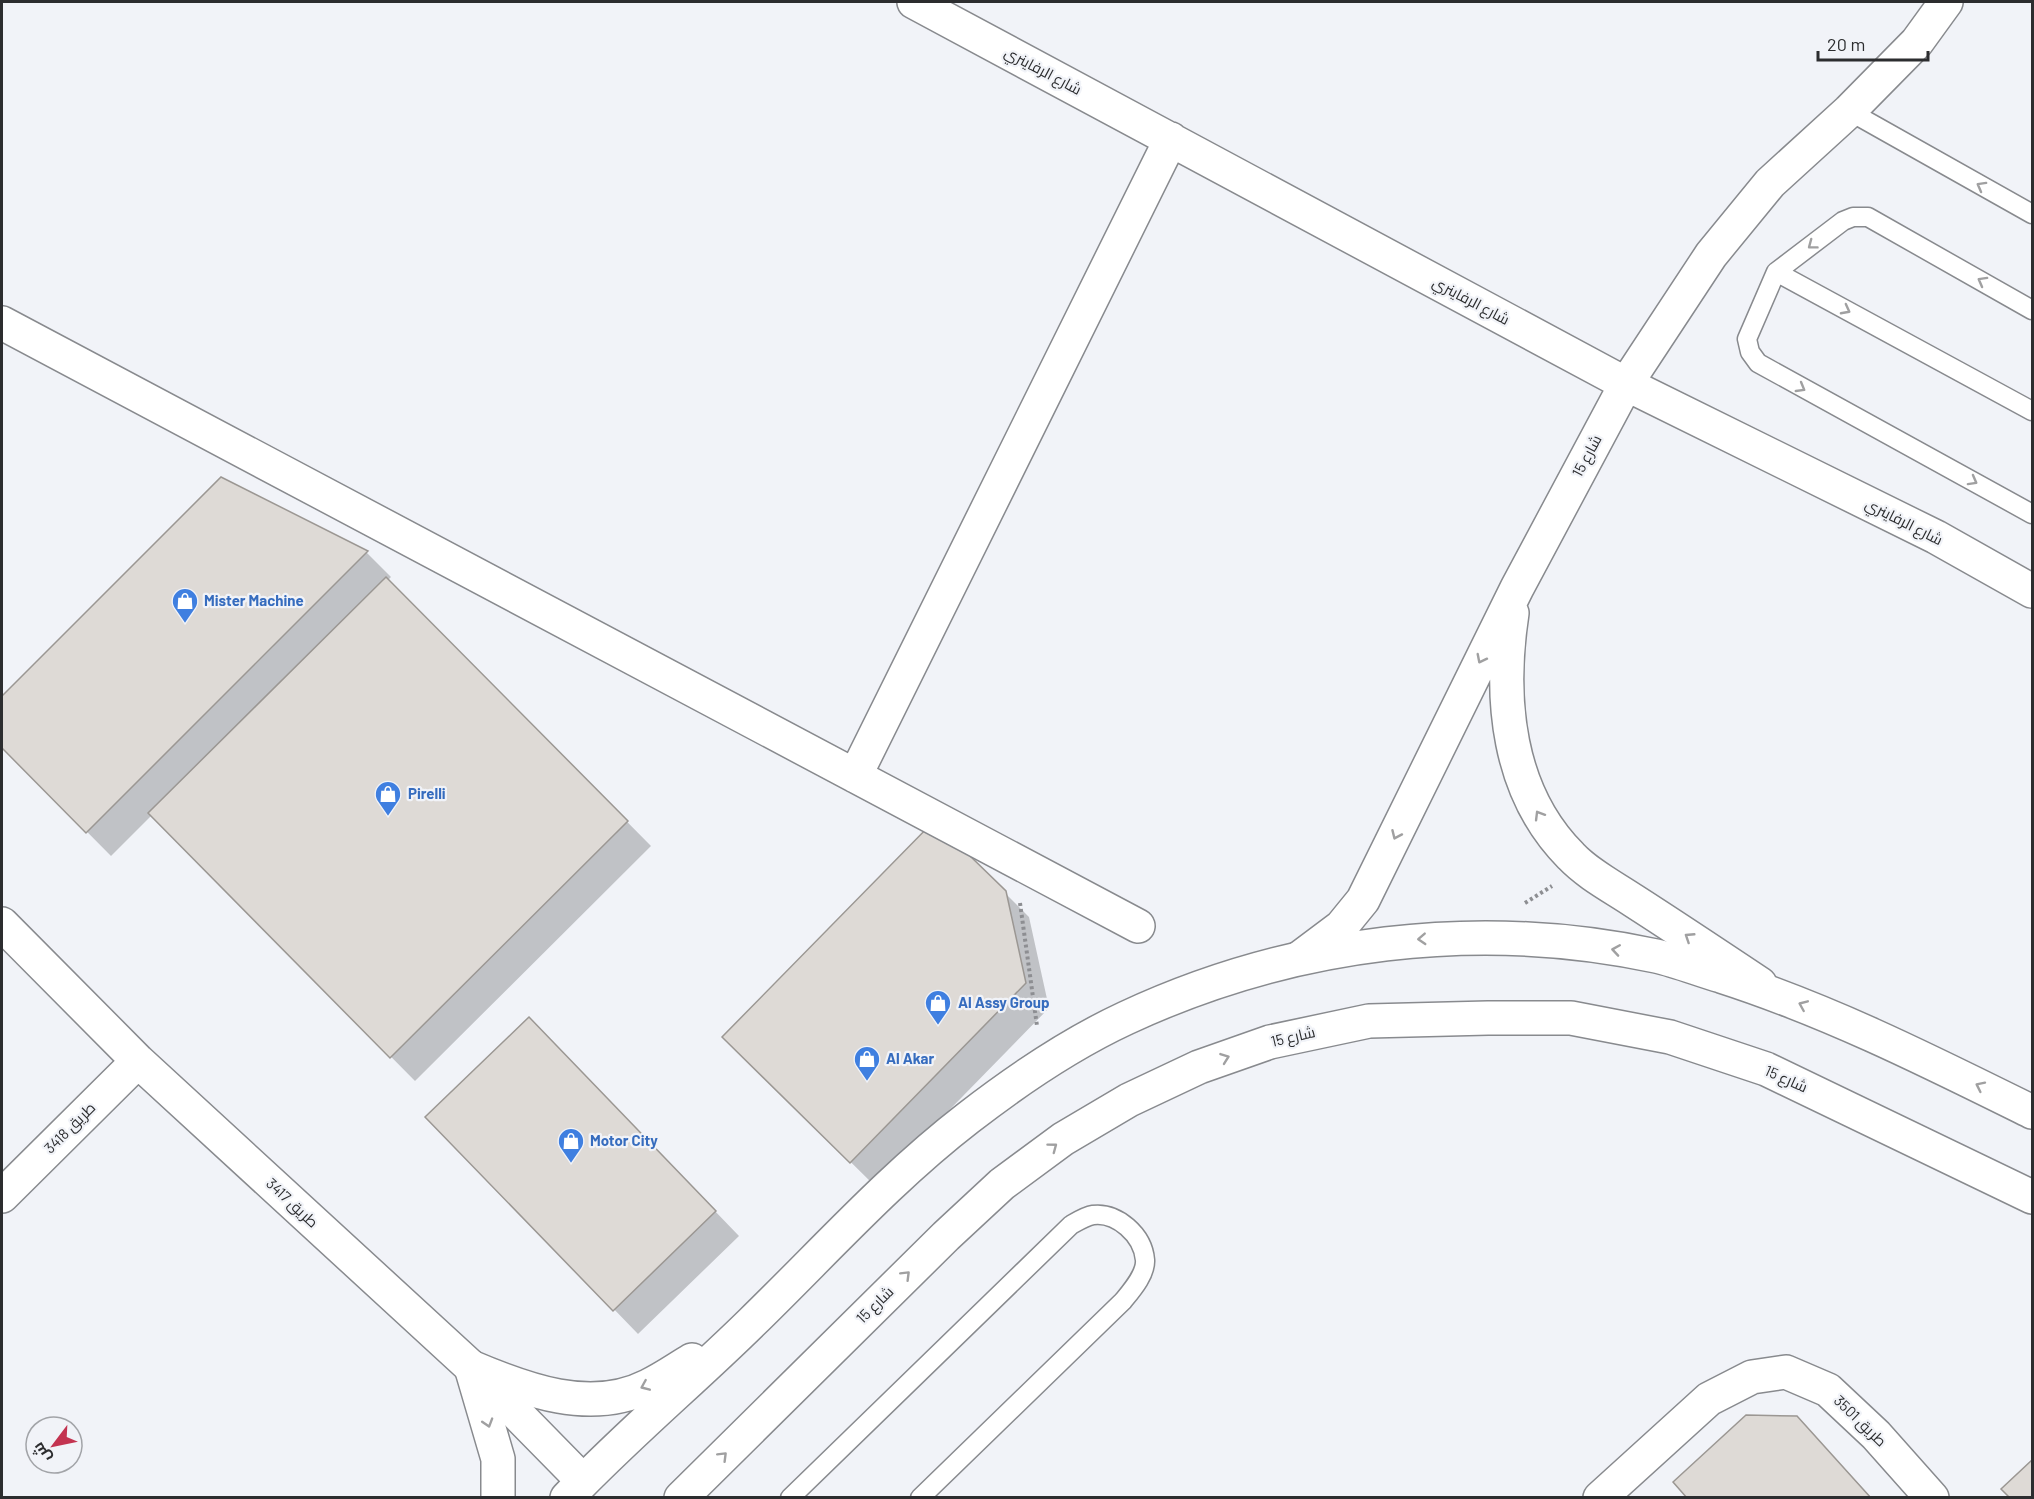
<svg xmlns="http://www.w3.org/2000/svg" width="2034" height="1499" font-family="Barlow,Cairo,sans-serif">
  <rect width="100%" height="100%" fill="#f1f3f8"/>
  <path fill="#0003" d="M222,479L367,553L391,577L388,580L651,846L415,1081L152,815L111,856L2,746V699Z
    M935,823L1029,917L1049,1008L875,1186L724,1037Z
    M553,1043L739,1236L638,1334L428,1117Z
    M1797,1417L1872,1498H1689Z"/>
  <path fill="#dedad6" stroke="#9b9793" stroke-width="1.5" d="M221,477L368,551L86,833L2,748V696Z
    M386,577L628,821L390,1058L148,813Z
    M934,821L1006,891L1026,983L850,1163L722,1037Z
    M529,1017L716,1211L613,1311L425,1117Z
    M1746,1415L1797,1416L1871,1498H1687L1673,1482Z
    M2032,1460V1498H2010L2001,1489Z"/>
  <g fill="none" stroke-linecap="round" stroke-linejoin="round">
    <g stroke="#888a8e" stroke-width="21">
      <path id="service" d="M1849,111L2032,214
        M1776,272L2032,411
        M2032,310L1868,217H1853L1843,221L1776,272L1747,339L1750,352L1758,363L2032,514
        M790,1498L1071,1225C1078,1221 1086,1216 1093,1215C1117,1212 1143,1235 1145,1260C1146,1274 1132,1290 1123,1301L920,1498"/>
    </g>
    <g stroke="#888a8e" stroke-width="36">
      <path id="minor" d="M914,2L1626,384L1936,537L2032,591
        M2,323L1138,926
        M1512,613C1499,698 1507,792 1571,856C1588,874 1613,887 1634,901C1676,928 1718,956 1760,984
        M855,776L1171,139
        M2,924L138,1061L471,1367L583,1481
        M1301,957L1341,927L1363,900L1517,588L1626,384L1711,255L1770,183L1849,111L1917,42L1946,2
        M2,1196L138,1061
        M1600,1498L1709,1399L1752,1377L1786,1372L1828,1390L1876,1435L1932,1498"/>
    </g>
    <g stroke="#888a8e" stroke-width="36">
      <path id="tertiary" d="M471,1367C525,1390 591,1415 648,1386C663,1379 677,1369 692,1360
        M471,1367L498,1459V1498
        M567,1498C626,1436 692,1381 752,1322C823,1253 890,1178 968,1118C1017,1080 1070,1044 1126,1018C1291,941 1478,918 1656,956C1678,961 1700,970 1721,976C1830,1011 1931,1062 2032,1112
        M681,1498L946,1236L1002,1184L1063,1139L1129,1100L1199,1067L1270,1042L1369,1021L1488,1018H1571L1670,1037L1766,1069L2032,1197"/>
    </g>
    <path stroke="#8d8e92" stroke-width="4" stroke-dasharray="3 3" stroke-linecap="butt" d="M1020,903L1037,1026
      M1525,903L1552,886"/>
    <use href="#service" stroke="#fff" stroke-width="18"/>
    <use href="#minor" stroke="#fff" stroke-width="33"/>
    <use href="#tertiary" stroke="#fff" stroke-width="33"/>
  </g>
  <defs><path id="oneway-chevron" d="M-2-3.5L2.5 0L-2 3.5" fill="none" stroke-width="1.6" stroke-linecap="round" stroke-linejoin="round" transform="scale(1.5)"/></defs>
  <g stroke="#a0a0a1">
    <use href="#oneway-chevron" transform="translate(1981 186) rotate(-151)"/>
    <use href="#oneway-chevron" transform="translate(1812 245) rotate(143)"/>
    <use href="#oneway-chevron" transform="translate(1982 281) rotate(-151)"/>
    <use href="#oneway-chevron" transform="translate(1846 310) rotate(28)"/>
    <use href="#oneway-chevron" transform="translate(1801 388) rotate(30)"/>
    <use href="#oneway-chevron" transform="translate(1973 481) rotate(29)"/>
    <use href="#oneway-chevron" transform="translate(1481 659) rotate(117)"/>
    <use href="#oneway-chevron" transform="translate(1539 815) rotate(-121)"/>
    <use href="#oneway-chevron" transform="translate(1396 835) rotate(114)"/>
    <use href="#oneway-chevron" transform="translate(1689 937) rotate(-147)"/>
    <use href="#oneway-chevron" transform="translate(1422 939) rotate(177)"/>
    <use href="#oneway-chevron" transform="translate(1616 950) rotate(-171)"/>
    <use href="#oneway-chevron" transform="translate(1803 1005) rotate(-157)"/>
    <use href="#oneway-chevron" transform="translate(1225 1058) rotate(-20)"/>
    <use href="#oneway-chevron" transform="translate(1980 1086) rotate(-154)"/>
    <use href="#oneway-chevron" transform="translate(1053 1147) rotate(-37)"/>
    <use href="#oneway-chevron" transform="translate(906 1275) rotate(-45)"/>
    <use href="#oneway-chevron" transform="translate(645 1386) rotate(157)"/>
    <use href="#oneway-chevron" transform="translate(488 1423) rotate(73)"/>
    <use href="#oneway-chevron" transform="translate(723 1456) rotate(-45)"/>
  </g>
  <defs>
    <g id="shop-pin" transform="scale(1.35)"><path d="M0 17L-7.5 6A9.5 9.5 0 1 1 7.5 6Z" fill="#3f7fe0" stroke="#f1f3f8"/><path d="M-5-2.5h2.3a2.7 3.5 0 0 1 5.4 0H5L5.5 6h-11ZM-1.5-2.5h3a1.5 2.3 0 0 0-3 0Z" fill="#fff"/></g>
  </defs>
  <g fill-rule="evenodd">
    <use href="#shop-pin" x="185" y="601"/>
    <use href="#shop-pin" x="388" y="794"/>
    <use href="#shop-pin" x="938" y="1003"/>
    <use href="#shop-pin" x="867" y="1059"/>
    <use href="#shop-pin" x="571" y="1141"/>
  </g>
  <g text-anchor="middle" stroke-width="4.5" stroke-linejoin="round" paint-order="stroke">
    <g font-size="15" fill="#2c2d2f" stroke="#f1f3f8">
      <text transform="translate(1043 71) rotate(28)" y="5">شارع الرفاينري</text>
      <text transform="translate(1471 301) rotate(28)" y="5">شارع الرفاينري</text>
      <text transform="translate(1587 456) rotate(-62)" y="5">شارع 15</text>
      <text transform="translate(1904 522) rotate(27)" y="5">شارع الرفاينري</text>
      <text transform="translate(1293 1037) rotate(-13)" y="5">شارع 15</text>
      <text transform="translate(1786 1079) rotate(24)" y="5">شارع 15</text>
      <text transform="translate(70 1128) rotate(-45)" y="5">طريق 3418</text>
      <text transform="translate(292 1203) rotate(43)" y="5">طريق 3417</text>
      <text transform="translate(875 1305) rotate(-45)" y="5">شارع 15</text>
      <text transform="translate(1860 1421) rotate(44)" y="5">طريق 3501</text>
    </g>
    <g font-size="15" font-weight="bold" fill="#366cbe" stroke="#f1f3f8" text-anchor="start">
      <text x="204" y="606">Mister Machine</text>
      <text x="408" y="799">Pirelli</text>
      <text x="958" y="1008">Al Assy Group</text>
      <text x="886" y="1064">Al Akar</text>
      <text x="590" y="1146">Motor City</text>
    </g>
  </g>
  <rect width="2034" height="1499" fill="none" stroke="#2c2d2f" stroke-width="6"/>
  <g transform="translate(54 1445) rotate(238)"><circle r="28" fill="#f1f3f8" stroke="#a2a4a8" stroke-width="1.5"/>
  <path d="M0-4.5L10 22L0 15L-10 22Z" fill="#c33350"/>
  <text y="-9" font-size="16" font-weight="bold" text-anchor="middle" fill="#2c2d2f">ش</text>
  </g>
  <path d="M1818 51v9h110v-9" fill="none" stroke="#2c2d2f" stroke-width="3"/>
  <text x="1827" y="51" font-size="18" fill="#2c2d2f" stroke="#f1f3f8" stroke-width="4.5" paint-order="stroke">20 m</text>
</svg>
